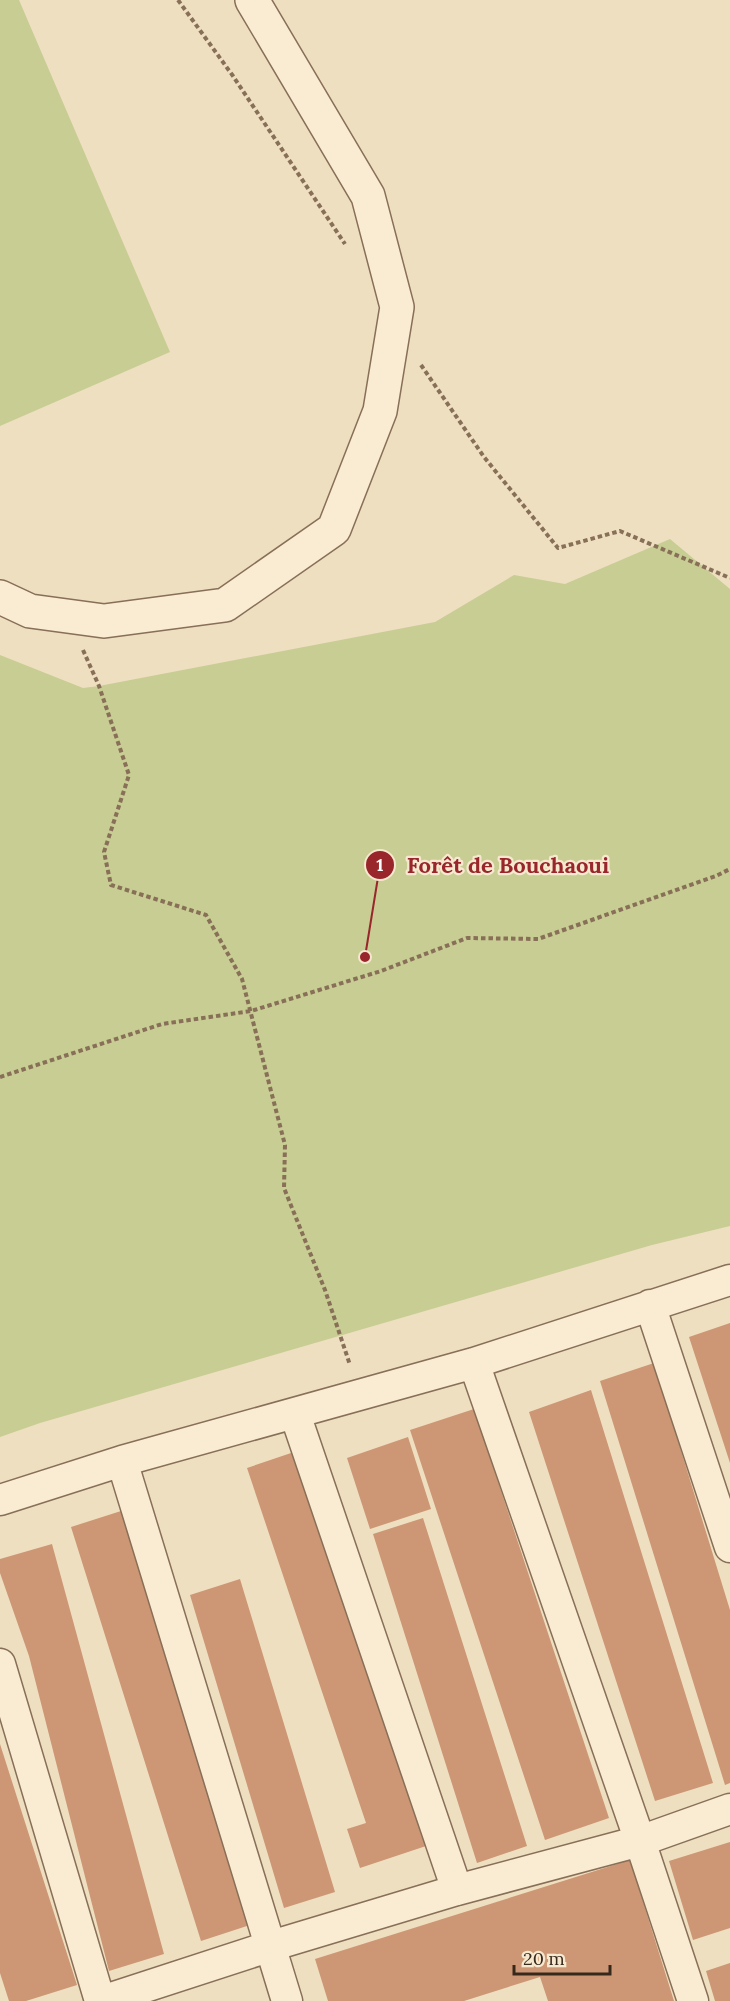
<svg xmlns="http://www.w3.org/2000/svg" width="730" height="2001" font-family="Lora,serif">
  <rect width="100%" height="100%" fill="#eedfc0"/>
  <path fill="#c8cd93" d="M0,0H19L170,352L0,426Z
    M670,539L730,589V1226L652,1245L40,1423L0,1437V655L83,688L99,686L435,622L514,575L565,584Z"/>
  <path fill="#cd9775" d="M730,1323V1463L689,1337Z
    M654,1363L730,1610V1783L725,1785L600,1381Z
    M591,1390L713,1783L655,1801L529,1412Z
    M474,1409L609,1818L545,1840L410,1430Z
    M408,1437L431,1509L370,1529L347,1458Z
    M294,1452L426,1846L360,1868L347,1829L366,1823L247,1468Z
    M121,1511L250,1925L201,1941L71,1527Z
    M423,1518L527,1846L477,1863L373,1534Z
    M52,1544L164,1954L109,1971L29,1656L0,1573V1559Z
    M240,1579L335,1892L284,1908L190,1595Z
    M0,1744L77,1985L26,2001H9L0,1973Z
    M730,1842V1928L693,1940L669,1861Z
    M630,1860L674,2001H548L540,1977L464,2001H328L315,1959Z
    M730,1963V2001H715L706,1971Z"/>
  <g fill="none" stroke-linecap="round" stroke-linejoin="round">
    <g stroke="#886f57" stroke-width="33">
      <path id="minor" d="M650,1305L730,1547
        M474,1363L640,1841L693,2001
        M295,1414L457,1890
        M122,1461L287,2001
        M0,1500L122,1461L474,1363L730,1280
        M0,1664L100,2001
        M102,2001L271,1946L457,1890L640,1841L730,1809"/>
    </g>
    <g stroke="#886f57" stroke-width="36">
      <path id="tertiary" d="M0,597L30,611L104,621L225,605L334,529L380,411L397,307L368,196L252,0"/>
    </g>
    <path stroke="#886f57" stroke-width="4" stroke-dasharray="4.5 3" stroke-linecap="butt" d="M178,0L233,76L345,244
      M421,365L484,457L558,548L620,531L730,578
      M83,650L99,686L129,775L104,852L111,885L206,915L242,979L285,1145L284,1188L325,1290L350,1365
      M0,1077L162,1024L251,1011L381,971L467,938L538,939L716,876L730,869"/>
    <use href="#minor" stroke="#f9ecd3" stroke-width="30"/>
    <use href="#tertiary" stroke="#f9ecd3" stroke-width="33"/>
  </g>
  <path fill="none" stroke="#98262b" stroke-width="2" d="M365 957L380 865"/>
  <g fill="#98262b" stroke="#f6e9cf" stroke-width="2">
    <circle cx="365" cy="957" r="6"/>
    <circle cx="380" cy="865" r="15"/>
  </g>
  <g font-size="18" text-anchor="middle" font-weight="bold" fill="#fff">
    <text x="380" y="871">1</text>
  </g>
  <g font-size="22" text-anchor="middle" font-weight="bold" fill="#98262b" stroke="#f6e9cf" stroke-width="4.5" stroke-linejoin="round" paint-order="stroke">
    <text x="508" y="873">Forêt de Bouchaoui</text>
  </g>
  <path d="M514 1965v9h96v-9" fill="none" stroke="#37281c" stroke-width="3"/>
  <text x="523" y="1965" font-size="18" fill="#37281c" stroke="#f6e9cf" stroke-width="4.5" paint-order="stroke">20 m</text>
</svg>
